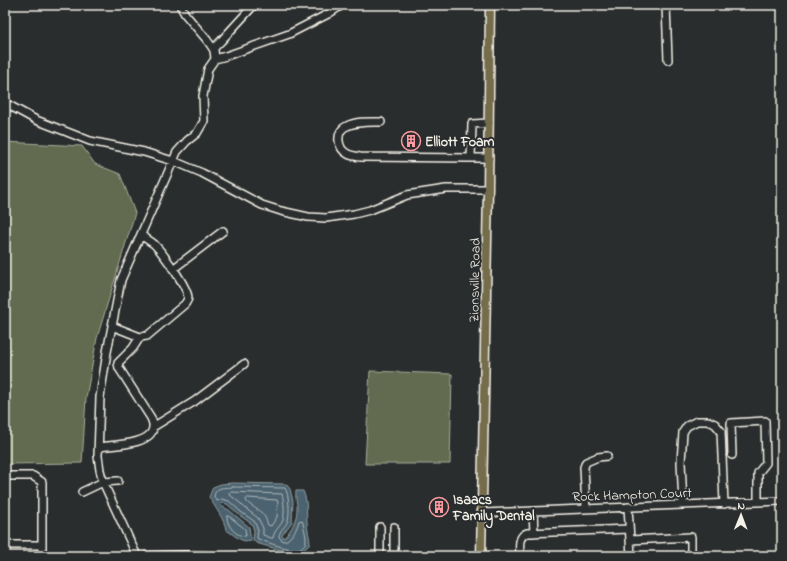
<svg xmlns="http://www.w3.org/2000/svg" width="787" height="561" font-family="'Indie Flower',sans-serif">
  <rect width="100%" height="100%" fill="#2a2d2e"/>
  <filter id="ink" filterUnits="userSpaceOnUse"><feTurbulence type="fractalNoise" baseFrequency=".025" numOctaves="2"/><feDisplacementMap in="SourceGraphic" scale="8" xChannelSelector="R" yChannelSelector="G"/><feConvolveMatrix kernelMatrix="1 2 1 2 8 2 1 2 1" color-interpolation-filters="sRGB"/></filter>
  <g filter="url(#ink)">
    <path fill="#626a50" stroke="#abae9c" d="M5,142L82,146L95,164L120,174L135,213L97,338L86,398L82,463L5,464Z
      M370,371L452,374L450,464H365Z"/>
    <path fill="#4b636f" stroke="#8f9c9f" d="M232,483L286,484L290,489L293,501L292,522L282,535L284,538C292,529 297,520 297,508C297,502 295,496 296,491H303C308,502 306,511 307,522C307,530 310,537 310,544L300,554L287,552L256,543L253,540L254,531L252,524L239,515L227,504L222,503L221,506L229,510L249,527L251,540C241,544 234,534 226,530C225,520 214,506 209,497L213,487L221,484Z"/>
    <g fill="none" stroke-linecap="round" stroke-linejoin="round">
      <path stroke="#b0b8b8" stroke-width="1" d="M233,487L285,488C289,494 290,513 288,520C286,527 279,530 279,537L283,541L287,540C293,535 297,529 299,521L301,520L303,522C303,527 308,539 305,543C305,545 300,549 298,549C291,551 266,542 258,539L257,538L258,530L254,521L241,512L229,501L222,499L217,501L214,497C215,486 224,488 233,487Z
        M231,492L282,494C284,500 285,514 283,520C280,528 275,528 273,538H271L263,535V528L258,518L245,508L240,503L230,495L229,493Z
        M248,498L277,500L278,503L277,517L271,526L268,525C263,509 258,512 247,502L246,500Z
        M227,516H229L245,529L246,536C236,537 226,525 227,516Z"/>
      <g stroke="#f4f1e8" stroke-width="10">
        <path id="minor" d="M180,5L185,14L207,40L214,50L215,59
          M666,5L668,60
          M213,49L221,41L254,5
          M5,103L36,120L62,130L90,141L144,152L176,162L202,173L262,205L281,211L308,217L326,218L354,214L370,210L407,195L446,189H488
          M381,122C370,122 357,121 347,126C335,131 337,149 348,154C351,156 356,156 360,157L471,158
          M489,158H471L472,124L489,123
          M173,269L223,231
          M112,326L140,337L147,336L185,304C186,302 188,300 188,298C188,287 162,252 154,244C150,241 145,238 141,235
          M153,427L195,401L244,364
          M99,447C112,445 151,445 153,428C154,425 152,421 151,418L119,368L118,363L133,348L140,337
          M732,455L731,423L765,421L766,463L758,473V502
          M5,476H33L42,482V556
          M82,492L103,482L118,481
          M683,505L681,462L683,432L687,426L697,421H708L715,424L721,431L724,504
          M628,507L631,556
          M586,509L584,467L586,462L598,457L607,456
          M533,511L534,533
          M482,513L782,501
          M630,540L691,537V556
          M5,545H42
          M137,556L103,482L100,470L98,456L100,397L107,352L121,280L177,152L187,141L197,133L204,121L203,96L208,69L215,59L226,56L289,34L328,14L342,5
          M146,556L187,555L216,556
          M380,556V527
          M394,556V527
          M520,556C520,547 517,537 527,533L629,529"/>
      </g>
      <g stroke="#f4f1e8" stroke-width="11">
        <path id="major" d="M481,556L488,189L490,5"/>
      </g>
      <use href="#minor" stroke="#2a2d2e" stroke-width="7"/>
      <use href="#major" stroke="#746c4b" stroke-width="8"/>
    </g>
  </g>
  <defs>
    <g id="building-ring" transform="scale(1)"><circle r="9.5" fill="#2a2d2e" stroke="#ff9aa2" stroke-width="1.5"/><path d="M-4-6H4V6H1V3H-1V6H-4ZM-2.5-4.3h1.7v1.8h-1.7ZM.8-4.3h1.7v1.8H.8ZM-2.5-1h1.7V.8h-1.7ZM.8-1h1.7V.8H.8Z" fill="#ff9aa2"/></g>
  </defs>
  <g fill-rule="evenodd">
    <use href="#building-ring" x="411" y="141"/>
    <use href="#building-ring" x="439" y="507"/>
  </g>
  <g text-anchor="middle" stroke-width="4" stroke-linejoin="round" paint-order="stroke">
    <g font-size="14" font-weight="bold" fill="#f4f1e8" stroke="#2a2d2e" text-anchor="start">
      <text x="425" y="146">Elliott Foam</text>
      <text x="453" y="504">Isaacs<tspan x="453" dy="16">Family Dental</tspan></text>
    </g>
    <g font-size="14" fill="#f4f1e8" stroke="#2a2d2e">
      <text transform="translate(474 280) rotate(-89)" y="5">Zionsville Road</text>
      <text transform="translate(632 494) rotate(-2)" y="5">Rock Hampton Court</text>
    </g>
  </g>
  <rect width="787" height="561" fill="none" stroke="#2a2d2e" stroke-width="20"/>
  <rect x="10" y="10" width="767" height="541" fill="none" stroke="#f4f1e8" stroke-width="1.5" filter="url(#ink)"/>
  <g transform="translate(741 515) rotate(1)" stroke="#2a2d2e" stroke-width="3" paint-order="stroke">
  <path d="M0-3L7 15L0 10L-7 15Z" fill="#f4f1e8"/>
  <text y="-6" font-size="11" font-weight="bold" text-anchor="middle" fill="#f4f1e8">N</text>
  </g>
</svg>
